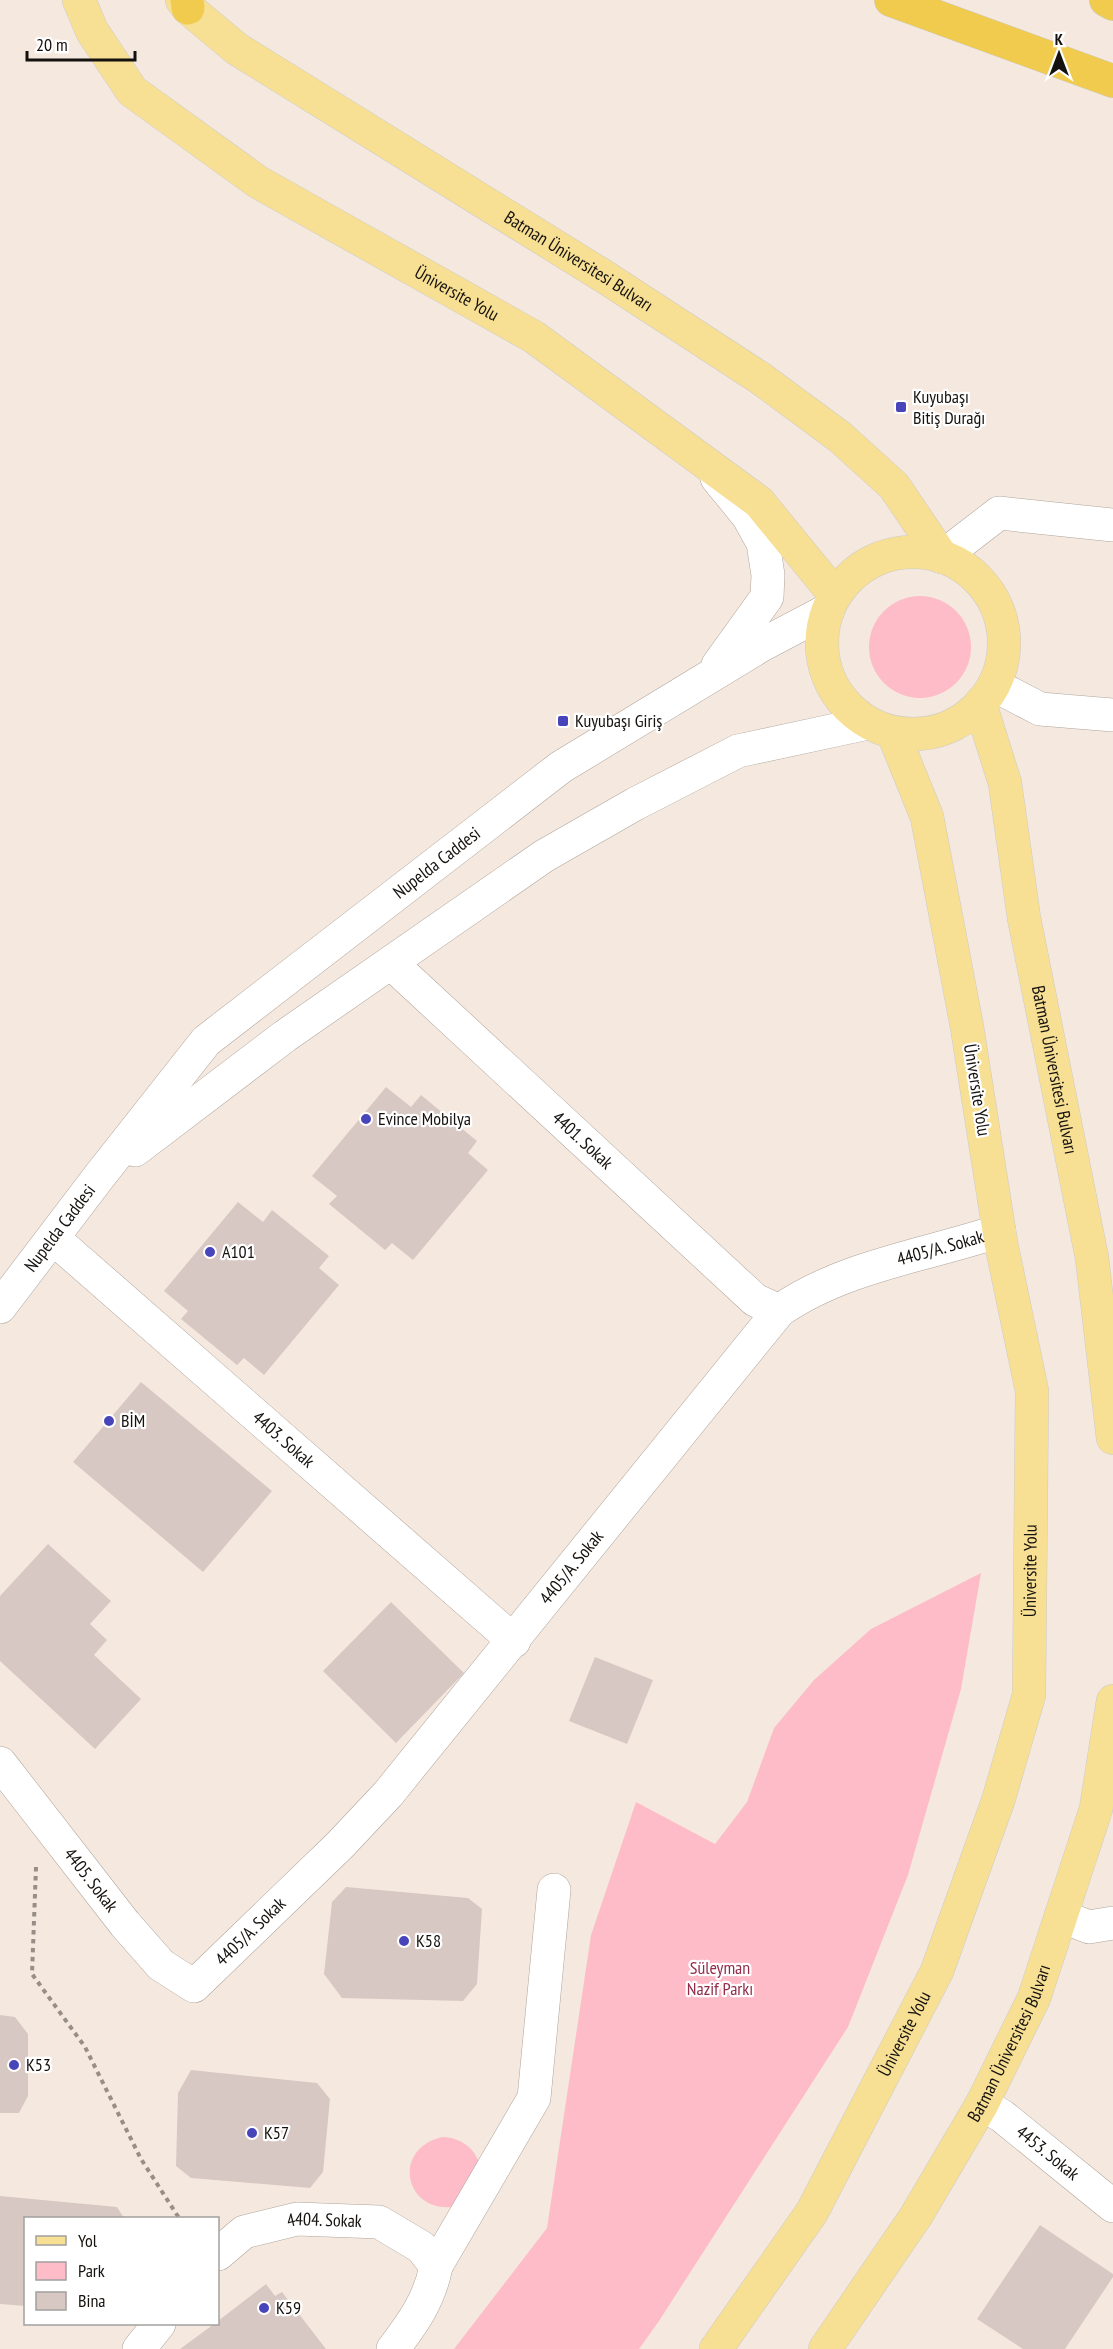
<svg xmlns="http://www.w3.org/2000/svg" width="1113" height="2349" font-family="'PT Sans Narrow',sans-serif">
  <rect width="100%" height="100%" fill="#f5e9df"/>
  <path fill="#febcc9" d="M869 647a51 51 0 1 1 102 0a51 51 0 1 1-102 0Z
    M981,1573L961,1689L908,1875L848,2027L659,2321L639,2349H454L547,2228L591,1935L636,1802L715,1844L747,1802L774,1728L814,1680L871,1629Z
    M442,2137C464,2138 476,2149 482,2171L458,2206C406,2217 389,2150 442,2137Z"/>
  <path fill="#d8c8c4" d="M386,1087L411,1107L421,1095L477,1141L468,1153L488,1170L413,1260L392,1243L385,1250L329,1204L337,1196L312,1176Z
    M238,1202L263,1222L272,1210L329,1256L319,1268L339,1285L264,1375L244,1358L237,1365L181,1319L188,1311L164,1291Z
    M141,1382L272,1491L203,1572L73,1462Z
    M48,1544L111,1601L90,1624L107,1640L94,1655L141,1699L95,1749L0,1661V1596Z
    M391,1602L464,1673L396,1743L323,1671Z
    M595,1657L653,1680L627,1744L569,1721Z
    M346,1887L468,1898L482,1909L477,1984L463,2001L342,1998L324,1974L332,1902Z
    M0,2015L15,2017L28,2034V2096L19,2113H0Z
    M191,2070L317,2083L330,2099L323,2172L310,2188L191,2178L176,2166L178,2093Z
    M0,2196L117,2207L124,2218H26V2306L0,2304Z
    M1040,2225L1113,2274V2277L1065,2349H1023L977,2319Z
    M266,2284L275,2296L282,2292L326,2349H180L214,2324H218V2321Z"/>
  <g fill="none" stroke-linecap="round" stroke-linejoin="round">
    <g stroke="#afa49b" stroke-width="34">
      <g id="minor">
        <path d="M717,478L748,516L763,543L768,575L767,597L718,665"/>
        <path d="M942,557L999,513L1113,525"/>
        <path d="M994,685L1040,709L1113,715"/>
        <path id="s1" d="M391,963L755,1300L779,1311"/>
        <path d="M135,1150L285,1036L544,856L635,804L738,751L868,723"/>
        <path id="s2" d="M53,1238L514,1641"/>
        <path id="s3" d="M0,1307L98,1178L206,1041L561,767L760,646L828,610"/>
        <path id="s4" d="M0,1763L125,1924L161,1965L194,1986L340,1845L388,1794L779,1311C841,1267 927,1255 999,1231"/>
        <path d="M1061,1916L1089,1927L1113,1923"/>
        <path id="s5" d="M982,2104L1002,2116L1113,2206"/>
        <path id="s6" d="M218,2254L244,2232L297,2219L379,2222L421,2247L436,2266C430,2299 413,2323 393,2349"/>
        <path d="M436,2266L534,2098L554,1890"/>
        <path d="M139,2349L159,2324"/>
      </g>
    </g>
    <g stroke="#cccbca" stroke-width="34">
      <g id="major">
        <path id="s7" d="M79,0L92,31L132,91L258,182L534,337L759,502L835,595"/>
        <path id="s8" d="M182,0L188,8L237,49L605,277L760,378L840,437L894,486L942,557"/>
        <circle cx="913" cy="643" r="91"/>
        <path id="s9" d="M980,704L1005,783L1024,918L1092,1258L1113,1438"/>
        <path id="s10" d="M716,2349L812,2212L937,1971L998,1801L1029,1695L1032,1391L1001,1243L967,1027L927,817L893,733"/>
        <path id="s11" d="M825,2349L916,2216L982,2104L1034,1998L1096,1809L1113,1701"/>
      </g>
    </g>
    <g stroke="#cccbca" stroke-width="34">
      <path id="highway" d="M187,0L188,8
        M891,0L1113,81
        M1106,0L1113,4"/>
    </g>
    <path stroke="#968e87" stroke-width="4" stroke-dasharray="4.5 4.5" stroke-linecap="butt" d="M36,1867L32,1974L85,2047L141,2159L179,2218"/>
    <use href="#minor" stroke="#fff" stroke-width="33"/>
    <use href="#major" stroke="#f7e094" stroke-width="33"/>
    <use href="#highway" stroke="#f1cb4d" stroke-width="33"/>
  </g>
  <g fill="#4844ba" stroke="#fff" stroke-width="2">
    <rect x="895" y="401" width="12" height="12" rx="3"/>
    <rect x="557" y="715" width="12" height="12" rx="3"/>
    <circle cx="366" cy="1119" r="6"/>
    <circle cx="210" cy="1252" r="6"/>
    <circle cx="109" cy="1421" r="6"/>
    <circle cx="404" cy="1941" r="6"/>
    <circle cx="14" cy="2065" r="6"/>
    <circle cx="252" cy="2133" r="6"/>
    <circle cx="264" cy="2308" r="6"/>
  </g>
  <g text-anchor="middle" stroke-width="4.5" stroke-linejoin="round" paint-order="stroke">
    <g font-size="18" fill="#15110e" stroke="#fff">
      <text dy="6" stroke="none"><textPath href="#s8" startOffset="476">Batman Üniversitesi Bulvarı</textPath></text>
      <text dy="6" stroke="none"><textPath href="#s7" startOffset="489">Üniversite Yolu</textPath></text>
      <text dy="6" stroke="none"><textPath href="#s3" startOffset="628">Nupelda Caddesi</textPath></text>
      <text dy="6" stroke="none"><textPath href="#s9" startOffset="374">Batman Üniversitesi Bulvarı</textPath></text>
      <text transform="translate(977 1090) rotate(81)" y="6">Üniversite Yolu</text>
      <text dy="6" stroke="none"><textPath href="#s1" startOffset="261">4401. Sokak</textPath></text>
      <text dy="6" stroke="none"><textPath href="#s3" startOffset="99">Nupelda Caddesi</textPath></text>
      <text dy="6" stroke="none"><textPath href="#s4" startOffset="1366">4405/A. Sokak</textPath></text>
      <text dy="6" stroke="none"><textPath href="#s2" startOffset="306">4403. Sokak</textPath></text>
      <text dy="6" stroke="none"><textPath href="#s4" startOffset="862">4405/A. Sokak</textPath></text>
      <text dy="6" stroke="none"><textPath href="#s10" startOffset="854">Üniversite Yolu</textPath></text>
      <text dy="6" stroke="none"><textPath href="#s4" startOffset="148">4405. Sokak</textPath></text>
      <text dy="6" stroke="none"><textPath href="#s4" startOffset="376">4405/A. Sokak</textPath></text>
      <text dy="6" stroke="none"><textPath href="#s10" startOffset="368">Üniversite Yolu</textPath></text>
      <text dy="6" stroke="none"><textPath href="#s11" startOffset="358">Batman Üniversitesi Bulvarı</textPath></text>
      <text dy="6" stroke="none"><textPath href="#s5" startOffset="82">4453. Sokak</textPath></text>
      <text dy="6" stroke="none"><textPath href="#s6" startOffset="116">4404. Sokak</textPath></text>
    </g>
    <g font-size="18" fill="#15110e" stroke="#fff" text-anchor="start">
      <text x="913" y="403">Kuyubaşı<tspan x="913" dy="21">Bitiş Durağı</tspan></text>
      <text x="575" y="727">Kuyubaşı Giriş</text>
      <text x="378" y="1125">Evince Mobilya</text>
      <text x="222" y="1258">A101</text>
      <text x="121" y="1427">BİM</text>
      <text x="416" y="1947">K58</text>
      <text x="26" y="2071">K53</text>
      <text x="264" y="2139">K57</text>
      <text x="276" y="2314">K59</text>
    </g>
    <g font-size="18" fill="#922d4c" stroke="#fff">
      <text x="720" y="1974">Süleyman<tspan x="720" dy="21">Nazif Parkı</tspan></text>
    </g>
  </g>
  <rect x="24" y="2217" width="195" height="108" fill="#ffffff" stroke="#a1a09f" stroke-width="1.5"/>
  <rect x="36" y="2236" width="30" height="9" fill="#f7e094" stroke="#a1a09f" stroke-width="1.5"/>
  <text x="78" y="2247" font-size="18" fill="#15110e">Yol</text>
  <rect x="36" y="2262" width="30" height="18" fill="#febcc9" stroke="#a1a09f" stroke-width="1.5"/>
  <text x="78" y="2277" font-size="18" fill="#15110e">Park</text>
  <rect x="36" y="2292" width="30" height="18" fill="#d8c8c4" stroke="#a1a09f" stroke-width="1.5"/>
  <text x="78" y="2307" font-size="18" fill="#15110e">Bina</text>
  <g transform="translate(1059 54)" stroke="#ffffff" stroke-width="4.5" paint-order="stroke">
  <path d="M0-4.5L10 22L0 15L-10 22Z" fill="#15110e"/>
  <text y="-9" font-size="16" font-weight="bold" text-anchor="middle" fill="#15110e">K</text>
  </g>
  <path d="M27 51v9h108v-9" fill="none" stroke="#15110e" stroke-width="3"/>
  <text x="36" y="51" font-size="18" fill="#15110e" stroke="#ffffff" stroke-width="4.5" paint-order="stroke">20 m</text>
</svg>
